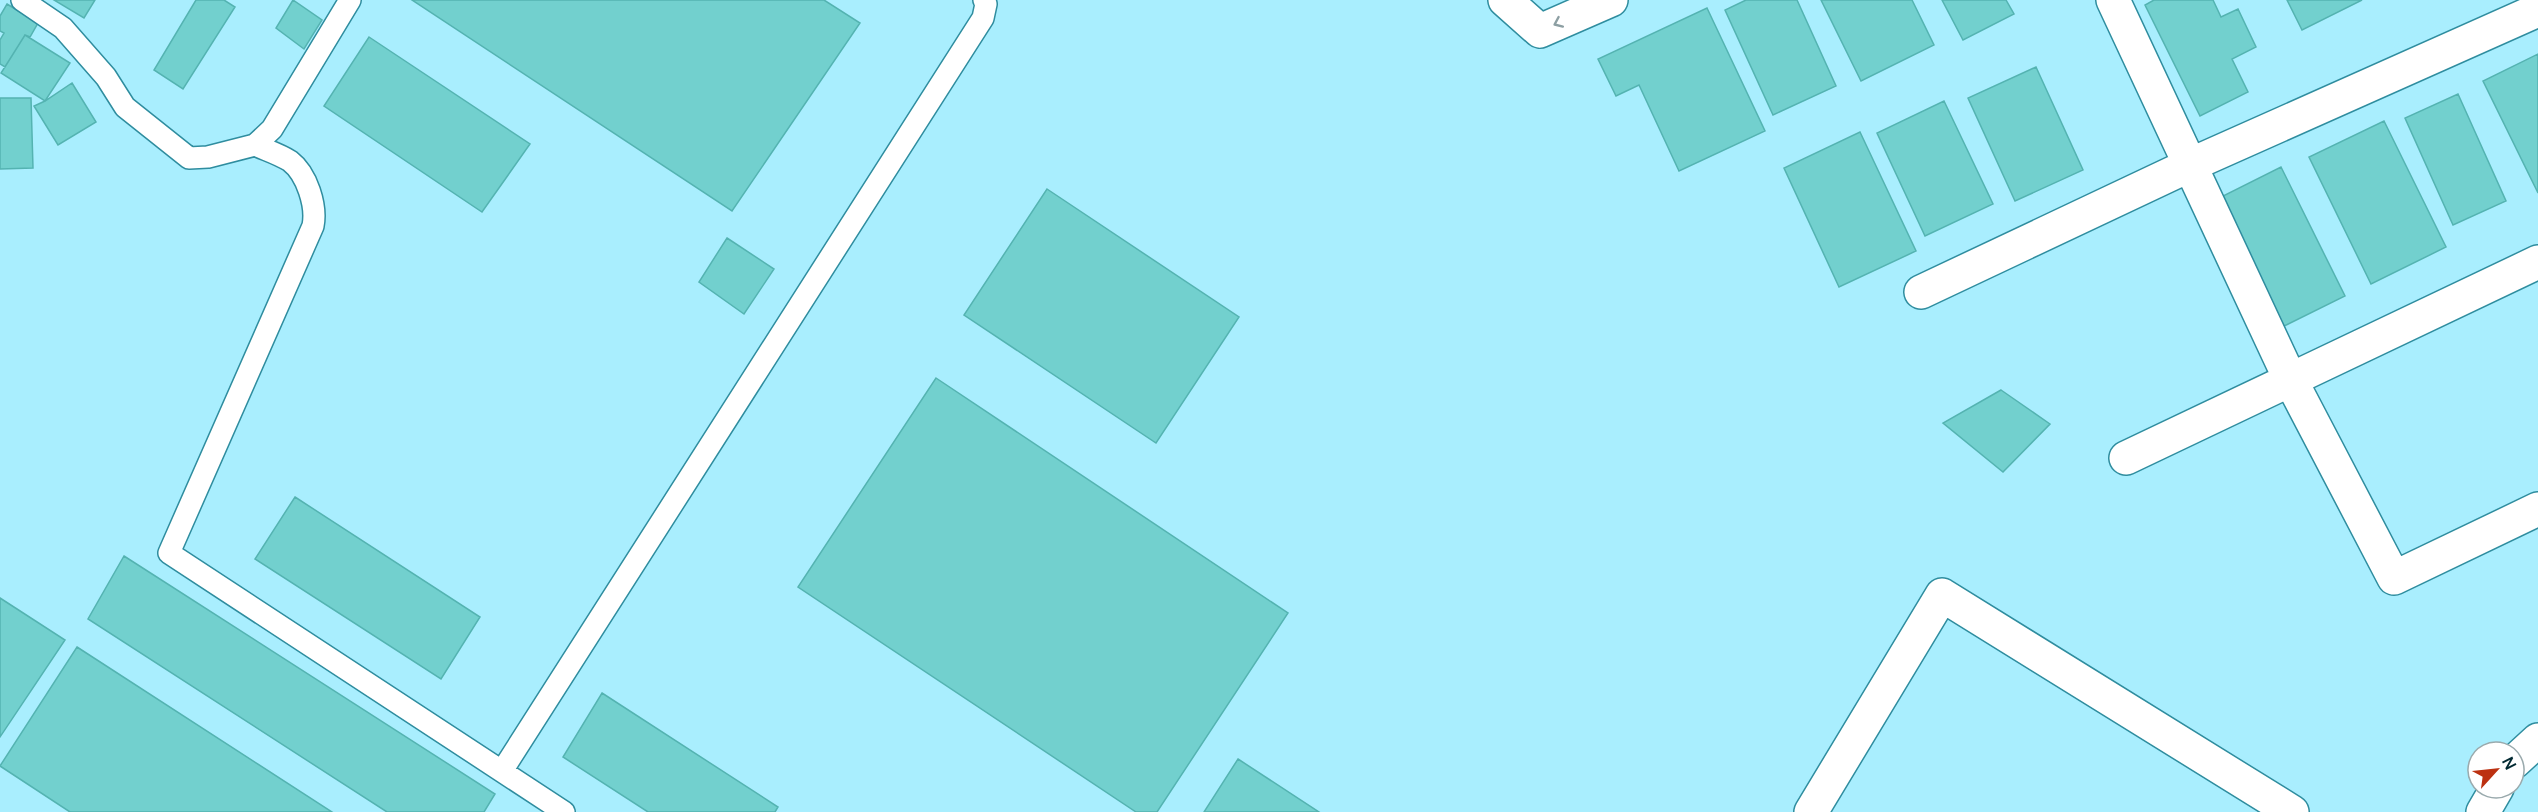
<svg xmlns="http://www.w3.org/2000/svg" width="2538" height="812" font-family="Manrope,sans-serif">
  <rect width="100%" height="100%" fill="#a9eefe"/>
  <path fill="#72d0ce" stroke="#54b3b1" stroke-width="1.5" d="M54,0H95L84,18Z
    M196,0H224L235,7L183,89L154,70Z
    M293,0L322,20L304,49L276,28Z
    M412,0H824L860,23L732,211Z
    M1746,0H1797L1836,86L1773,115L1725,10Z
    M1821,0H1912L1934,45L1861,81Z
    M1942,0H2006L2014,14L1963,40Z
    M2154,0H2213L2221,17L2238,9L2256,47L2232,59L2248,92L2200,116L2145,5Z
    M2287,0H2362L2302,30Z
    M7,4L38,23L30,37L25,35L5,67L0,64V40L4,33L0,31V16Z
    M1707,8L1765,131L1679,171L1639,85L1616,96L1598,59Z
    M25,35L70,63L45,101L1,73Z
    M369,37L530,144L482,212L324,106Z
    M2538,54V193L2483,81Z
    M2036,67L2083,170L2015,201L1968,98Z
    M72,83L96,122L58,145L34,106L45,101Z
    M2458,94L2506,201L2453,225L2405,118Z
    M0,98H31L33,168L0,169Z
    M1944,101L1993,204L1925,236L1877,133Z
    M2384,121L2446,247L2371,284L2309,157Z
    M1860,132L1916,251L1839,287L1784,168Z
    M2281,167L2345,296L2280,328L2217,199Z
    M1047,189L1239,317L1156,443L964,315Z
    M727,238L774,269L744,314L699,282Z
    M936,378L1288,613L1157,812H1136L798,587Z
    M2001,390L2050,424L2003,472L1943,423Z
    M295,497L480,617L441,679L255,559Z
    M124,556L495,794L484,812H387L88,619Z
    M0,598L65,640L0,737Z
    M77,647L332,812H70L0,766Z
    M602,693L778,807L775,812H648L563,757Z
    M1238,759L1319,812H1204Z"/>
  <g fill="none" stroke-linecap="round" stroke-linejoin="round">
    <g stroke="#2f8d9f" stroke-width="24">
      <path id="service" d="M22,0L63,28L106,77L125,107L189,158L208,157L255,145L272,129L350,0
        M255,145C266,150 279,154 290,161C307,174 317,206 313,226L169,553L564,812
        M502,771L983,18L986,4L984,0"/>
    </g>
    <g stroke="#2f8d9f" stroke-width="36">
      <path id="minor" d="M1505,0L1540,31L1611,0
        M2113,0L2290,379L2394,578L2538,509
        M1921,292L2190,165L2538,10
        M2126,458L2538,262
        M2514,762L2538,740
        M1811,812L1942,595L2292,812
        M2483,812L2497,788"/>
    </g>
    <use href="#service" stroke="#fff" stroke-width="21"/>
    <use href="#minor" stroke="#fff" stroke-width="33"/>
  </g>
  <defs><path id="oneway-chevron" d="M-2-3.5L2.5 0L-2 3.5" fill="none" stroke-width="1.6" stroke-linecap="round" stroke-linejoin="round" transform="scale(1.5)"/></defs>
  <use stroke="#8d9fa3" href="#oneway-chevron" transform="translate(1558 23) rotate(156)"/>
  <g transform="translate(2496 770) rotate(63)"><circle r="28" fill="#ffffff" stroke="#9aaaad" stroke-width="1.5"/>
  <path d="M0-4.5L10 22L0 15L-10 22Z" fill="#bc3111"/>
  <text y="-9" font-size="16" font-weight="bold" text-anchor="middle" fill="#022a32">N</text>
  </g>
</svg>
